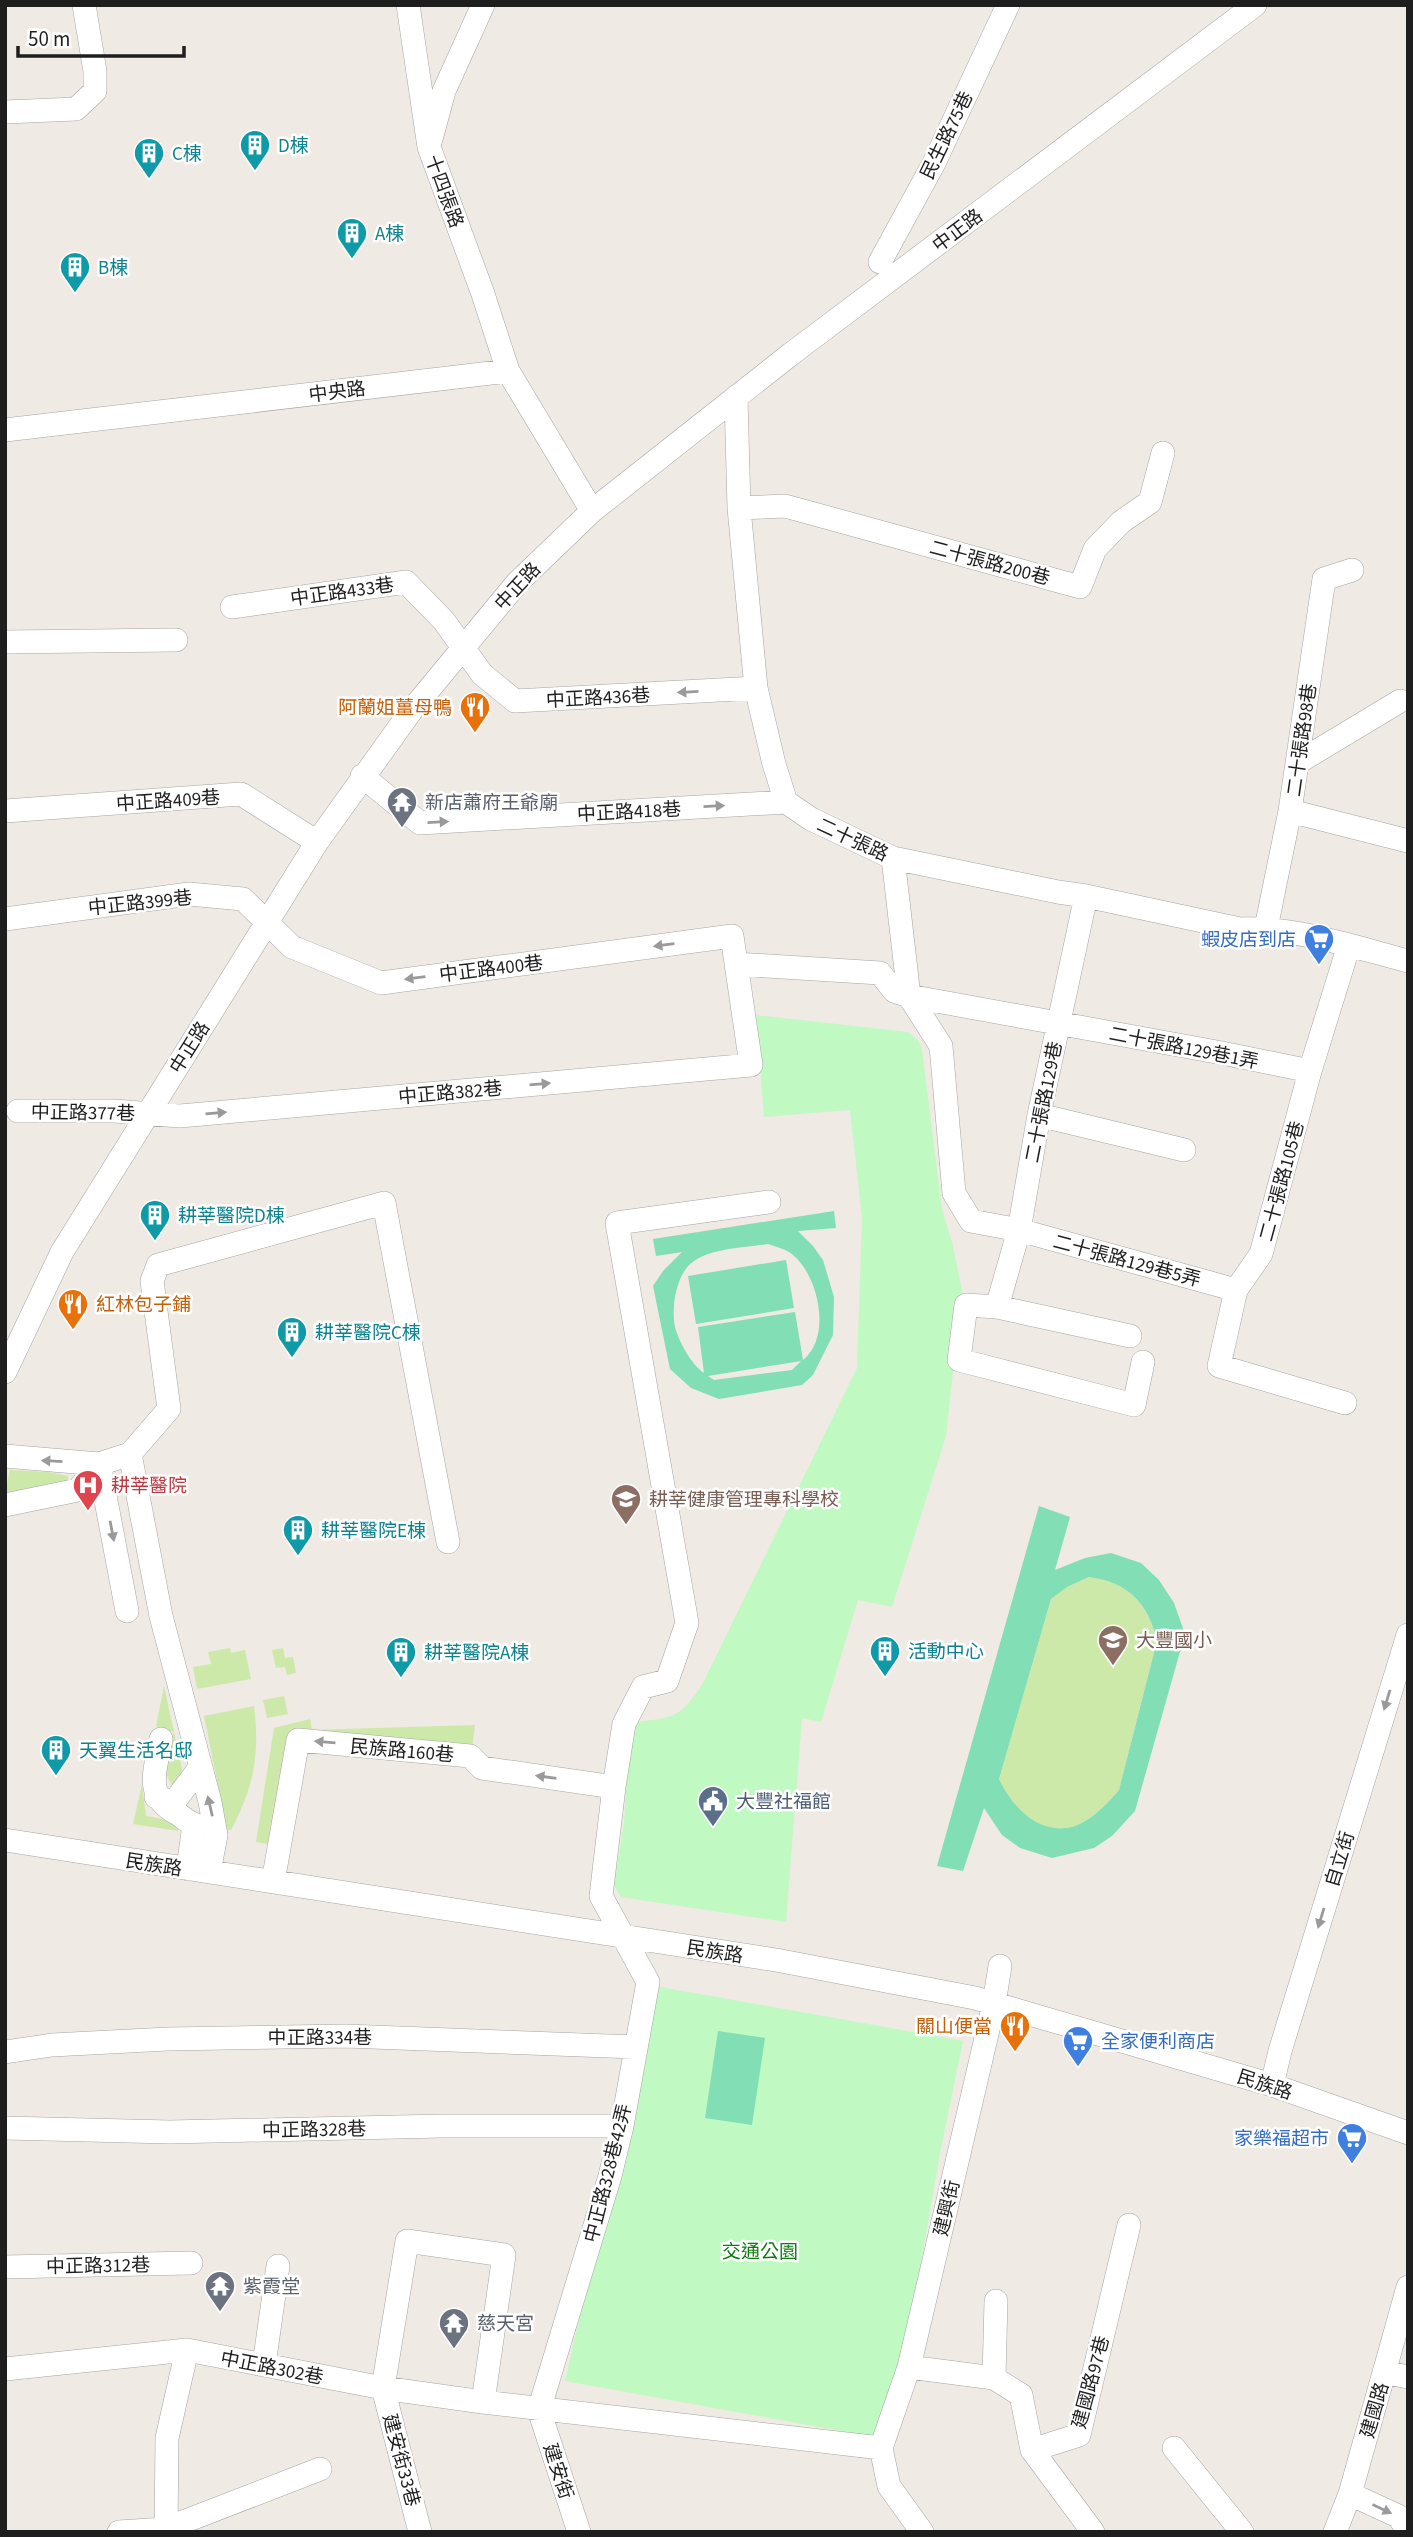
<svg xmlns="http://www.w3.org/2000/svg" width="1413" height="2537" font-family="'Source Sans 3','Noto Sans TC',sans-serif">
  <rect width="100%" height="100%" fill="#efeae4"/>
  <path fill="#cce9a9" d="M10,1470L49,1472L68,1476V1483L20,1493L5,1491Z
    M1090,1577C1129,1582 1147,1604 1157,1641L1119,1790C1106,1805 1087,1826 1066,1828C1034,1833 1011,1804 999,1779L1051,1599L1067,1587Z
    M230,1648L231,1653L245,1650L251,1679L197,1689L193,1667L211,1664L208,1652Z
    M283,1648L285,1658L293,1657L296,1673L287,1675L285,1667L276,1668L272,1650Z
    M164,1686L182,1769V1776L173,1787C158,1762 165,1757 174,1732L156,1726Z
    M284,1696L288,1714L267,1718L263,1700Z
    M254,1706C260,1754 254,1787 231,1830H227L204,1716Z
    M310,1719L312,1730L475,1725L472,1748L295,1734L275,1845L256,1842L274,1728Z
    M142,1784L146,1816L180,1822L178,1831L133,1824Z"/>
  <path fill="#c0f9c1" d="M756,1015L908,1032L918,1040L922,1049L942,1209L952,1242L962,1290L946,1436L892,1607L858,1600L821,1722L802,1718L786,1922L621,1897L614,1886L624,1823L630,1723C672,1717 679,1721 703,1683L857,1368L862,1218L850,1110L764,1117Z
    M655,1986L963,2041L940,2153L900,2385L880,2438L565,2381Z"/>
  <path fill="#81deb5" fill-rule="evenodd" d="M834,1211L836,1228L798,1231L813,1246L823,1260L834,1297L833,1335L813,1375L802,1385L719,1399L691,1388L670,1369L653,1286L663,1271L682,1252L656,1256L653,1239ZM768,1244C776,1247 787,1249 793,1255C819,1277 832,1337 803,1360L795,1312L698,1327L704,1373C691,1364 679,1342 675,1327C671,1307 676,1273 694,1261C714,1248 744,1248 768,1244ZM801,1361L792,1370L714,1380L708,1376Z
    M786,1260L794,1308L696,1324L688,1276Z
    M1039,1506L1070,1517L1055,1570L1085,1558L1111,1553L1141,1563L1159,1580L1174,1603L1185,1634L1135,1811L1112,1836L1094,1848L1052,1858L1020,1848L1002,1835L984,1808L963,1871L937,1866ZM1089,1577C1129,1582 1148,1604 1157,1641L1119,1790C1106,1805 1087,1826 1066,1828C1034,1832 1011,1804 999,1779L1051,1599L1067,1587Z
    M718,2031L765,2038L752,2125L705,2118Z"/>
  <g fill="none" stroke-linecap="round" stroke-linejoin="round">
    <g stroke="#a5a5a5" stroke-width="24">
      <path id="minor" d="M408,5L429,147L483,294L508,371L592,511
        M5,112L76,109L95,91V71L84,5
        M431,139L444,91L483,5
        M880,262L934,163L1008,5
        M736,397L739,508L756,688L774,764L786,802L811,819L893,858L1058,892L1086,896L1240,929C1296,927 1354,947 1408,961
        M5,430L508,371
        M739,508L785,506L1080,587L1095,549L1121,522L1150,502L1163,453
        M232,607L406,582L444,621L482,674L515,701L756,688
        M5,642L176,640
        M1297,763L1400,701
        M362,776L420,823L786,802
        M5,811L241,794L317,842
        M1290,811L1408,841
        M893,858L909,996L941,1046L954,1193L971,1221L1019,1230L1236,1290
        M5,919L189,894L243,899L292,947L381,983L732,936L751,1065L180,1116L114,1111H18
        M1266,928L1290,811L1324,579L1352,570
        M736,964L880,973L894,991L909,996L1222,1053L1310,1071
        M1039,1115L1184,1150
        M997,1307L1019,1230L1039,1115L1086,896
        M1130,1336L997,1307L966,1305L959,1360L1134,1405L1143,1362
        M5,1372L62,1252L317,842L411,711L517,583L592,511L791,354L1255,5
        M1345,1403L1219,1366L1236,1290L1261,1254L1310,1071L1349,945
        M130,1454L161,1616L210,1802L216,1835L209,1872
        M5,1456L99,1464L130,1454L169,1409L152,1281L158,1265L384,1203L448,1542
        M99,1464L127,1611
        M5,1505L78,1490L99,1464
        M161,1739C156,1769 143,1795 176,1813C183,1816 186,1822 194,1824L188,1869
        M156,1797L170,1801L177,1798L199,1769
        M5,1840L776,1960L975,1998L1272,2085L1408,2133
        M273,1882L298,1740L470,1756L482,1768L614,1787
        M5,2052L52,2045L168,2039L346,2036L635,2047
        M1272,2085L1280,2051L1408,1635
        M5,2128L170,2132L442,2126H622
        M5,2267L191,2263
        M264,2365L278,2266
        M909,2367L994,2378L1021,2395L1032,2450L1093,2532
        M5,2369L187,2350L383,2388L483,2402L881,2448
        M1384,2372L1408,2377
        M994,2378L996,2301
        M539,2410L610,2176L622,2126L648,1982L601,1896L614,1787L624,1724L643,1687L667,1681L687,1623L617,1223L769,1202
        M539,2410L579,2532
        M1174,2448L1242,2532
        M1032,2450L1079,2435L1129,2225
        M1350,2494L1398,2516L1408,2530
        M119,2532L165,2529L320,2469
        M166,2532L167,2438L187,2350
        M420,2532L383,2388L407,2241L504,2255L483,2402
        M922,2532L889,2486L881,2448L909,2367L994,2004L1000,1966
        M1335,2532L1350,2494L1408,2287"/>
    </g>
    <use href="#minor" stroke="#fff" stroke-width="23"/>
  </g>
  <defs><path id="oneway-solid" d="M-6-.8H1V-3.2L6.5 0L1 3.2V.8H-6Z" transform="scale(1.75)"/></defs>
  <g fill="#9a9a9a">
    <use href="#oneway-solid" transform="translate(688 692) rotate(177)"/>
    <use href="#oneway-solid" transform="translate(714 806) rotate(-3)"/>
    <use href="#oneway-solid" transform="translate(438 822) rotate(-3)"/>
    <use href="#oneway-solid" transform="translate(664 945) rotate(173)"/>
    <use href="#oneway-solid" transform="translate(415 978) rotate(173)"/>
    <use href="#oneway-solid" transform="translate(540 1084) rotate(-5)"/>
    <use href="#oneway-solid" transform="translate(216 1113) rotate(-5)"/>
    <use href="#oneway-solid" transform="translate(52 1461) rotate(-177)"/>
    <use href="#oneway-solid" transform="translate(112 1531) rotate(79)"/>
    <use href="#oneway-solid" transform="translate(1387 1700) rotate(107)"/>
    <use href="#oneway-solid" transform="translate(325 1742) rotate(-175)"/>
    <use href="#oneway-solid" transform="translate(546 1777) rotate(-172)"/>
    <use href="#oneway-solid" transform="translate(210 1806) rotate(-103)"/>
    <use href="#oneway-solid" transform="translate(1321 1918) rotate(107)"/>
    <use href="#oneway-solid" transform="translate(1382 2509) rotate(25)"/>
  </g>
  <defs>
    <g id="building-pin" transform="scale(1.575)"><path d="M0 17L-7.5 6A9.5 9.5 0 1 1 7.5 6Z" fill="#0f9aa8" stroke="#fff"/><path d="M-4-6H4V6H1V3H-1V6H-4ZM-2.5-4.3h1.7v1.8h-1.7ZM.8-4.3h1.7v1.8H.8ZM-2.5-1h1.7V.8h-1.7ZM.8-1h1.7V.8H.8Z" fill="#fff"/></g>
    <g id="restaurant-pin" transform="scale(1.575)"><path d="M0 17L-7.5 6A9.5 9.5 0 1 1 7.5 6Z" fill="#e8710a" stroke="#fff"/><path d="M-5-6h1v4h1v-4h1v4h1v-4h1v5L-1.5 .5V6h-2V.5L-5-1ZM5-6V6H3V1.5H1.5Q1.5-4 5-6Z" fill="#fff"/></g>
    <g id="temple-pin" transform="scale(1.575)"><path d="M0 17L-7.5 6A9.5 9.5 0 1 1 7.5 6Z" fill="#6b7280" stroke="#fff"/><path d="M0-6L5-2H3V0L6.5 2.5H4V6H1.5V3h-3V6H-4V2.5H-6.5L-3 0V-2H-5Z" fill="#fff"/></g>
    <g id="supermarket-pin" transform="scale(1.575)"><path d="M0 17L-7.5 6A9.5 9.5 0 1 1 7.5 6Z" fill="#3f7fe0" stroke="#fff"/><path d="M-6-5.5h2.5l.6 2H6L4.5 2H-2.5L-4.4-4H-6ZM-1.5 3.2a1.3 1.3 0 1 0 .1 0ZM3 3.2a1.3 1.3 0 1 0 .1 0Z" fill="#fff"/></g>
    <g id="hospital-pin" transform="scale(1.575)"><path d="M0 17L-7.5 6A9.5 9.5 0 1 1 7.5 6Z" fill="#e0444e" stroke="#fff"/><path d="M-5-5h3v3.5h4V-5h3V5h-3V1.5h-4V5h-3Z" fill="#fff"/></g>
    <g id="university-pin" transform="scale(1.575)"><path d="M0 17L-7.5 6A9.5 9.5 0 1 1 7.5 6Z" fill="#8d6e63" stroke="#fff"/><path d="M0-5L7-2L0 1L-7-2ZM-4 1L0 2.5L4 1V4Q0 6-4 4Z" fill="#fff"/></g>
    <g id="school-pin" transform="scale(1.575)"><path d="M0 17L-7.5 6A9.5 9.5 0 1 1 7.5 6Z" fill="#8d6e63" stroke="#fff"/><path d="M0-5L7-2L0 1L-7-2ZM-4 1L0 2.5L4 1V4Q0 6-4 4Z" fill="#fff"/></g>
    <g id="civic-pin" transform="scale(1.575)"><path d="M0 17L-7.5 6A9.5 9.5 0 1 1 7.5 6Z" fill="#5c6f8a" stroke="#fff"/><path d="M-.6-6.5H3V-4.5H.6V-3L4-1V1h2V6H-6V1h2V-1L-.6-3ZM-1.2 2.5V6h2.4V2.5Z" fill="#fff"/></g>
  </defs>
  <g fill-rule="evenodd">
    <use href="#building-pin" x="255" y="145"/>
    <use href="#building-pin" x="149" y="153"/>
    <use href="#building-pin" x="352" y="233"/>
    <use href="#building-pin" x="75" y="267"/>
    <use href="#restaurant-pin" x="475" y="707"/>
    <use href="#temple-pin" x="402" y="802"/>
    <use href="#supermarket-pin" x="1319" y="939"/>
    <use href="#building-pin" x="155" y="1215"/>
    <use href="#restaurant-pin" x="73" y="1304"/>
    <use href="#building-pin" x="292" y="1332"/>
    <use href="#hospital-pin" x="88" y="1485"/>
    <use href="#university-pin" x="626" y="1499"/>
    <use href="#building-pin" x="298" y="1530"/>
    <use href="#school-pin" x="1113" y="1640"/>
    <use href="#building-pin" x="885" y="1651"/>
    <use href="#building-pin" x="401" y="1652"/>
    <use href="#building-pin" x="56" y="1750"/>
    <use href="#civic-pin" x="713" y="1801"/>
    <use href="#restaurant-pin" x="1015" y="2026"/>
    <use href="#supermarket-pin" x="1078" y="2041"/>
    <use href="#supermarket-pin" x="1352" y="2138"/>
    <use href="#temple-pin" x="220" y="2286"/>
    <use href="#temple-pin" x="454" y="2323"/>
  </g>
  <g text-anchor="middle" stroke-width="5" stroke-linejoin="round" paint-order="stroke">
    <g font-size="19" fill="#1e1e1e" stroke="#fff">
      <text transform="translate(946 135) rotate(-64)" y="7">民生路75巷</text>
      <text transform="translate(445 191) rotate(70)" y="7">十四張路</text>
      <text transform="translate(957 230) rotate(-37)" y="7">中正路</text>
      <text transform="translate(337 391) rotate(-7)" y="7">中央路</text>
      <text transform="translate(990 562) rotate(15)" y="7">二十張路200巷</text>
      <text transform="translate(517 586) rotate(-47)" y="7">中正路</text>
      <text transform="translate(342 591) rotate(-8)" y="7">中正路433巷</text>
      <text transform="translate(598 697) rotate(-3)" y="7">中正路436巷</text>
      <text transform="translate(1301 740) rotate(-82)" y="7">二十張路98巷</text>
      <text transform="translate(168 800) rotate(-4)" y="7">中正路409巷</text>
      <text transform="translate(629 811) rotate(-3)" y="7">中正路418巷</text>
      <text transform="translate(853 839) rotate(25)" y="7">二十張路</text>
      <text transform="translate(140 902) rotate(-6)" y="7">中正路399巷</text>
      <text transform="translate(491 968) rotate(-7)" y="7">中正路400巷</text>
      <text transform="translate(189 1047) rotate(-58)" y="7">中正路</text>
      <text transform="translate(1184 1047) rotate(11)" y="7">二十張路129巷1弄</text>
      <text transform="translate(450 1092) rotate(-5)" y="7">中正路382巷</text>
      <text transform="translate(1043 1102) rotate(-79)" y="7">二十張路129巷</text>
      <text transform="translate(83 1112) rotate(1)" y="7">中正路377巷</text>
      <text transform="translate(1281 1181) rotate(-75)" y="7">二十張路105巷</text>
      <text transform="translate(1127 1260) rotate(15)" y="7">二十張路129巷5弄</text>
      <text transform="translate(402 1750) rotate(5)" y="7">民族路160巷</text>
      <text transform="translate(1339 1859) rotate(-73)" y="7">自立街</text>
      <text transform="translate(154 1864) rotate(9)" y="7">民族路</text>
      <text transform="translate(715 1951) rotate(9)" y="7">民族路</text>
      <text x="320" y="2044">中正路334巷</text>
      <text transform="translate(1265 2084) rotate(18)" y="7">民族路</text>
      <text transform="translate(314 2129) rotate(-1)" y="7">中正路328巷</text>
      <text transform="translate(607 2173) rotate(-76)" y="7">中正路328巷42弄</text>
      <text transform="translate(946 2208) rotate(-77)" y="7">建興街</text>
      <text transform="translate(98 2265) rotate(-1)" y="7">中正路312巷</text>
      <text transform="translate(272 2367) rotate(11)" y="7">中正路302巷</text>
      <text transform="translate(1090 2382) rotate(-75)" y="7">建國路97巷</text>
      <text transform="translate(1374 2410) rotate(-74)" y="7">建國路</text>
      <text transform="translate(402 2460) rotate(75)" y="7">建安街33巷</text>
      <text transform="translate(559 2471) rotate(72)" y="7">建安街</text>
    </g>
    <g font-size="19" fill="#0d838f" stroke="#fff" text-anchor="start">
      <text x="278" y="152">D棟</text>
      <text x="172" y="160">C棟</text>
      <text x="375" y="240">A棟</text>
      <text x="98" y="274">B棟</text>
      <text x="178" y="1222">耕莘醫院D棟</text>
      <text x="315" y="1339">耕莘醫院C棟</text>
      <text x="321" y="1537">耕莘醫院E棟</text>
      <text x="908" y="1658">活動中心</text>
      <text x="424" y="1659">耕莘醫院A棟</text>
      <text x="79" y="1757">天翼生活名邸</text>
    </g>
    <g font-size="19" fill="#c56008" stroke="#fff" text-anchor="end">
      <text x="452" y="714">阿蘭姐薑母鴨</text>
      <text x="96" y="1311" text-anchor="start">紅林包子鋪</text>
      <text x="992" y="2033">關山便當</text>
    </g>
    <g font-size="19" fill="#5b616d" stroke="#fff" text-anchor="start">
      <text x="425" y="809">新店蕭府王爺廟</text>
      <text x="243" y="2293">紫霞堂</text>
      <text x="477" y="2330">慈天宮</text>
    </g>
    <g font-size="19" fill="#366cbe" stroke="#fff" text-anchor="end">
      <text x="1296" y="946">蝦皮店到店</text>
      <text x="1101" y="2048" text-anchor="start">全家便利商店</text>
      <text x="1329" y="2145">家樂福超市</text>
    </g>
    <g font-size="19" fill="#be3a42" stroke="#fff" text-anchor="start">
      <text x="111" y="1492">耕莘醫院</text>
    </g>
    <g font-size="19" fill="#785e54" stroke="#fff" text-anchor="start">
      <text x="649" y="1506">耕莘健康管理專科學校</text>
      <text x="1136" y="1647">大豐國小</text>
    </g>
    <g font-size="19" fill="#4e5e75" stroke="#fff" text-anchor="start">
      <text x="736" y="1808">大豐社福館</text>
    </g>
    <g font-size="19" fill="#0b7c0e" stroke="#fff">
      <text x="760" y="2258">交通公園</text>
    </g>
  </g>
  <rect width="1413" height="2537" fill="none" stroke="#1e1e1e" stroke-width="14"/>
  <path d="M18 46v10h166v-10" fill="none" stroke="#1e1e1e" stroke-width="3.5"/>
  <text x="28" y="46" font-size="21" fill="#1e1e1e" stroke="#ffffff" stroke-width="5" paint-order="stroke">50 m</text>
</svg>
